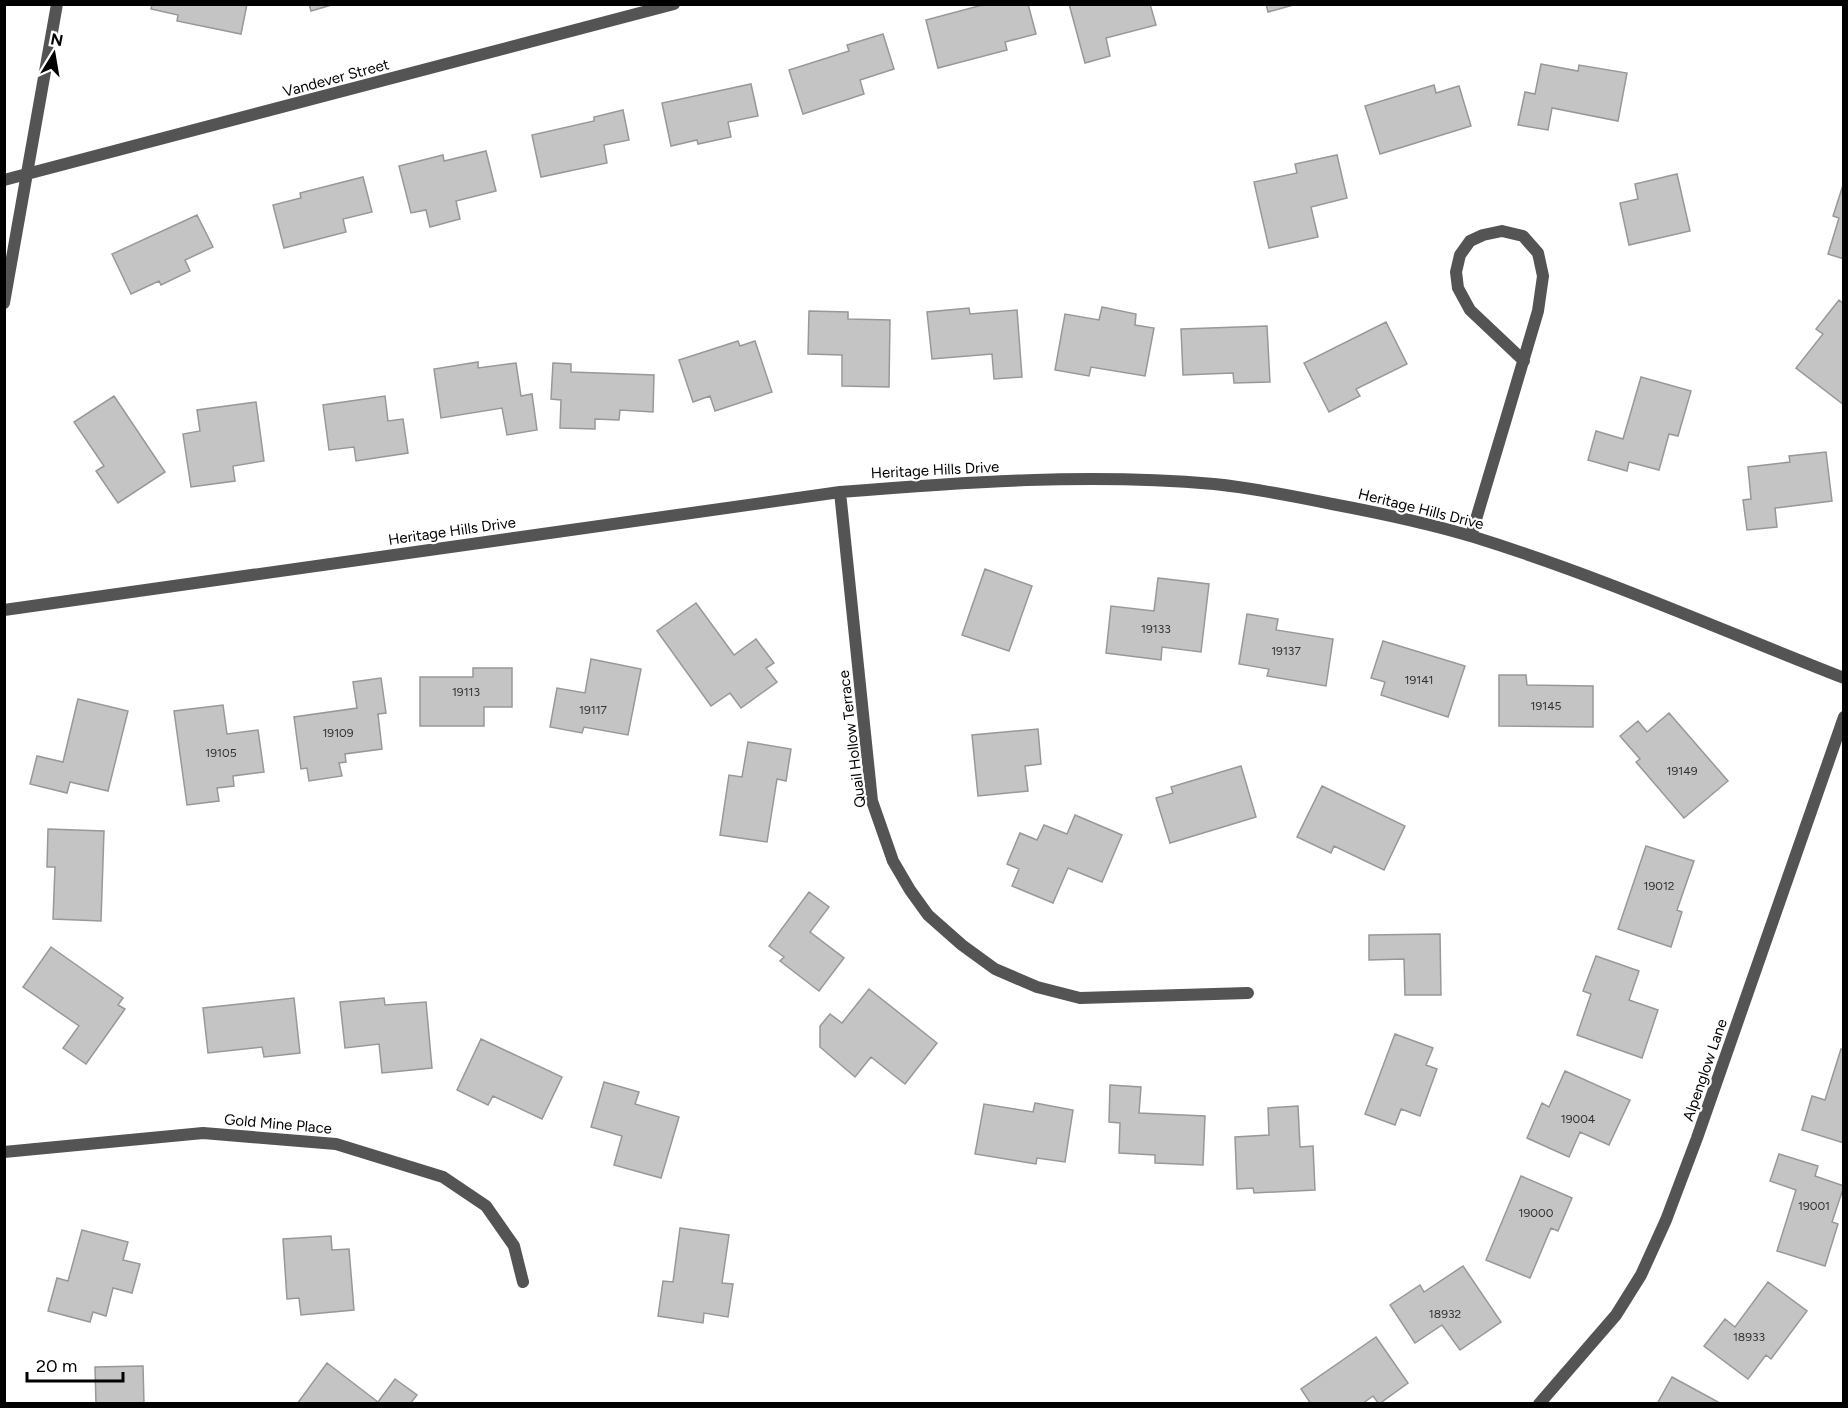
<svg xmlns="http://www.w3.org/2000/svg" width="1848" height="1408" font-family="Figtree,sans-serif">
  <rect width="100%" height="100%" fill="#fff"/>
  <path fill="#c4c4c4" stroke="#989898" stroke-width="1.5" d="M152,4H247L241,34L177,21L178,15L151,9Z
    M309,4H335L311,11Z
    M986,4H1028L1036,34L1005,42L1007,50L938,68L926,20Z
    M1069,4H1150L1156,25L1106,38L1110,56L1085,63Z
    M1266,4H1297L1268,12Z
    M883,34L894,69L860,80L864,94L803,114L789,70L849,51L847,45Z
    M1541,64L1578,71L1579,65L1627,73L1618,121L1552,108L1548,130L1518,125L1525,92L1535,94Z
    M751,84L758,116L728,122L731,137L698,144L697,140L671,146L662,103Z
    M1434,85L1436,93L1459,86L1471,126L1380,154L1365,106Z
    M623,110L629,140L604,145L607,163L541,177L532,135L594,121V117Z
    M486,151L496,191L456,201L460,219L430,227L426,210L411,213L399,166L443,155L444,161Z
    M1337,155L1347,198L1311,207L1318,237L1269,248L1254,182L1297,173L1295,164Z
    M1677,174L1690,231L1629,245L1620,203L1638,199L1635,184Z
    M363,177L372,212L343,219L346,232L284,248L273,205L301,198L300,193Z
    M1844,182V259L1828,254L1839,218L1833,216Z
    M197,215L213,247L185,260L190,271L161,285L159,281L131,294L112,254Z
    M1839,300L1844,304V405L1796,368L1823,334L1816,329Z
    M1102,307L1136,314L1135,325L1154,328L1145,376L1091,367L1089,376L1055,370L1065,314L1099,320Z
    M969,308L970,314L1017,310L1022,377L994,379L992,354L932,359L927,312Z
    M809,311L848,312V319L890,320L889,387L842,386V355L808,354Z
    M1386,322L1407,364L1356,389L1360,396L1329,412L1304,363Z
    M1267,326L1270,382L1234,383L1233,373L1183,375L1181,329Z
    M738,341L740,346L755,341L772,392L715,411L710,396L693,402L679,360Z
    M478,362V368L516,363L521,396L532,394L537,430L507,435L502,408L441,418L434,369Z
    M553,363L571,364V372L654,375L653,412L620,410L619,420L595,419V429L560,428L561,400L551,399Z
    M1641,377L1691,391L1678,436L1669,434L1659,470L1629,462L1627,471L1588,460L1596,431L1623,439Z
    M114,396L165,472L118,503L96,471L104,466L74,422Z
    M385,396L388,421L403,419L408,453L356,461L354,447L329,450L323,405Z
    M256,402L264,461L233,466L235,481L191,487L183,434L200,431L197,410Z
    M1826,452L1832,501L1775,508L1777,527L1747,530L1743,500L1751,499L1748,467L1790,462L1789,456Z
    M985,569L1032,586L1009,651L962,635Z
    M1158,578L1209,584L1201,652L1162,647L1161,660L1106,653L1111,606L1154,611Z
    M696,603L734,655L756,639L774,663L766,668L777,682L741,708L730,693L711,706L657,631Z
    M1247,614L1278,619L1276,630L1333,639L1326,686L1267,676L1269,669L1239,664Z
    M1383,641L1465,666L1448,717L1381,695L1385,682L1371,678Z
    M591,659L641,669L628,735L584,727L582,733L550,727L557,688L585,693Z
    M473,668H512V707H484V726H420V677H473Z
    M1499,675H1526L1527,685L1593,686V727L1499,726Z
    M381,678L386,713L378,714L382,749L345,754L346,762L339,763L342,776L309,781L307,768L301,769L294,717L357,708L353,682Z
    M78,699L128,711L108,791L70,782L67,793L30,784L37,756L63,762Z
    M223,705L227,734L258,730L264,772L233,776L234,786L217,788L219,801L187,805L174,711Z
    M1669,713L1728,781L1684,818L1636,762L1640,759L1620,736L1638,721L1647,732Z
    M1038,729L1041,764L1025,766L1028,791L978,796L972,735Z
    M748,742L791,749L786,781L777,779L767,842L720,835L729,775L742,777Z
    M1241,766L1256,817L1170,843L1156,798L1173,793L1171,787Z
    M1322,786L1405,826L1384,870L1334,846L1331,853L1297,837Z
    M1075,815L1122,835L1102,882L1068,868L1053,903L1012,886L1019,869L1007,864L1020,833L1037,840L1044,825L1067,834Z
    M48,829L104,831L101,921L53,919L55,867H47Z
    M1646,846L1694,861L1677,910L1682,912L1671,947L1618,929Z
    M809,892L829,907L810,932L844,958L819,991L780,961L784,957L769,946Z
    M1440,934L1441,995H1405L1404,959L1369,960V935Z
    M51,947L123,998L118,1005L125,1009L86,1064L63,1048L79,1026L23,987Z
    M1596,956L1639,971L1629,1000L1658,1010L1642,1058L1577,1035L1591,994L1583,991Z
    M869,989L937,1043L905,1084L871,1057L855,1077L820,1047V1026L830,1014L842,1023Z
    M294,998L300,1053L264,1057L262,1047L208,1053L203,1008Z
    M384,998L385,1005L426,1002L432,1068L382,1073L379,1044L345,1048L340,1002Z
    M1395,1034L1433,1048L1426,1065L1437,1069L1420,1116L1401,1109L1395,1125L1365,1114Z
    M481,1039L562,1077L542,1119L493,1096L488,1105L457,1090Z
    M1841,1049L1844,1050V1143L1802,1130L1812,1096L1825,1100Z
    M1565,1071L1630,1100L1609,1145L1580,1132L1569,1157L1527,1138L1542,1103L1549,1107Z
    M604,1082L639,1092L635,1104L679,1117L661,1178L614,1165L622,1136L591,1127Z
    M1110,1085L1141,1087L1139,1113L1205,1116L1203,1165L1155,1163V1155L1119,1153L1120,1123L1109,1122Z
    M1035,1103L1073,1110L1065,1162L1037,1158L1036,1164L975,1154L984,1104L1033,1112Z
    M1298,1106L1300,1147L1313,1146L1315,1190L1254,1193L1253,1188L1237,1189L1235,1137L1269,1135L1268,1108Z
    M1779,1154L1818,1166L1815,1176L1844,1186L1832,1222L1838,1224L1825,1266L1777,1251L1796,1190L1770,1181Z
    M1521,1176L1572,1198L1558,1231L1551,1228L1530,1278L1486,1260Z
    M680,1228L729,1235L722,1283L733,1284L728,1317L704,1313L703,1323L658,1316L663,1281L673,1282Z
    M82,1230L128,1242L123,1260L140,1264L132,1293L113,1288L106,1316L93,1312L90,1322L48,1311L57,1278L68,1281Z
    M331,1236L332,1250L349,1249L354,1310L301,1315L299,1298L287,1299L283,1239Z
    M1463,1266L1501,1322L1460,1350L1442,1325L1415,1343L1390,1305L1420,1285L1424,1292Z
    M1768,1282L1807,1311L1771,1359L1766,1355L1748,1379L1704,1346L1725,1319L1735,1327Z
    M1376,1337L1408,1383L1379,1404L1373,1396L1362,1404H1311L1301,1389Z
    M327,1363L378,1402L395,1379L417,1395L410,1404H297Z
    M143,1366L144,1404H96L95,1367Z
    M1672,1377L1720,1403L1657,1404Z"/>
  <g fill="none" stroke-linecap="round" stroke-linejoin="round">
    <path stroke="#545454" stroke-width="12" d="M4,180L674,4
      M4,303L57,4
      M840,492L872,801L893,861L910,890L928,915L962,945L995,969L1037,987L1080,998L1248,993
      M1471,536L1506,419L1538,311L1543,276L1538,253L1523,236L1502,231L1483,235L1470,241L1460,255L1456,272L1458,288L1470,310L1524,361
      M4,610L840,492C964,482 1090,473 1214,484C1254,488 1293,496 1332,504C1380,513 1428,523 1474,537C1600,576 1721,630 1844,678
      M4,1152L203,1133L336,1144L443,1177L486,1206L514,1246L523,1282
      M1539,1404L1616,1315L1641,1275L1666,1220L1697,1138L1844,717"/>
  </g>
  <g text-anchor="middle" stroke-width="4.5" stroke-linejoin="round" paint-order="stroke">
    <g font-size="12" fill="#313131">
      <text x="1156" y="633">19133</text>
      <text x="1286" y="655">19137</text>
      <text x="1419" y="684">19141</text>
      <text x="466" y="696">19113</text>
      <text x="1546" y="710">19145</text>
      <text x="593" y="714">19117</text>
      <text x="338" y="737">19109</text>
      <text x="221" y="757">19105</text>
      <text x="1682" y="775">19149</text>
      <text x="1659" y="890">19012</text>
      <text x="1578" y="1123">19004</text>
      <text x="1814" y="1210">19001</text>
      <text x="1536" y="1217">19000</text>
      <text x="1445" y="1318">18932</text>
      <text x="1749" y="1341">18933</text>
    </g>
    <g font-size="15" fill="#000" stroke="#fff">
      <text transform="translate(336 78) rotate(-15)" y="5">Vandever Street</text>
      <text transform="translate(935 470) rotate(-3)" y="5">Heritage Hills Drive</text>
      <text transform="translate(1421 509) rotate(14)" y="5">Heritage Hills Drive</text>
      <text transform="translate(452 531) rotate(-8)" y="5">Heritage Hills Drive</text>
      <text transform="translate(852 739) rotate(-97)" y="5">Quail Hollow Terrace</text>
      <text transform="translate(1705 1070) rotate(-71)" y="5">Alpenglow Lane</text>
      <text transform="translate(278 1124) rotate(5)" y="5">Gold Mine Place</text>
    </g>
  </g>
  <rect width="1848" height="1408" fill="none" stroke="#000000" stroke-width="12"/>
  <g transform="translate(54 54) rotate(11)" stroke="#ffffff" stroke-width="4.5" paint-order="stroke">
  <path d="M0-4.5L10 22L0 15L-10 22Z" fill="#000000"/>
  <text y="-9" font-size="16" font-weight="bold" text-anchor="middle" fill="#000000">N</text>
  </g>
  <path d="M27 1372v9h96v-9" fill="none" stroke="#000000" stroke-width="3"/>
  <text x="36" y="1372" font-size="18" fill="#000000" stroke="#ffffff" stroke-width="4.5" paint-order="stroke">20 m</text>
</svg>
